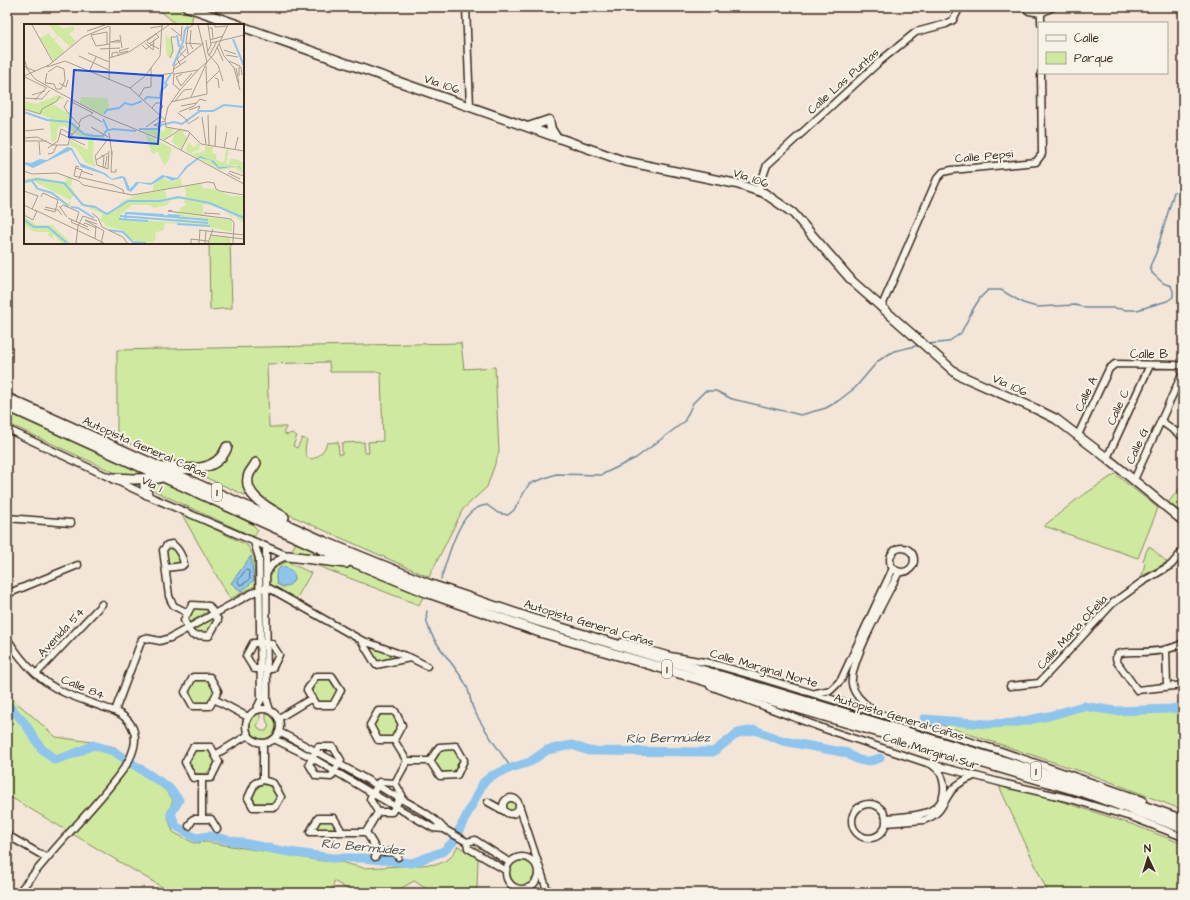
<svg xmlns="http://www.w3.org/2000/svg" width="1190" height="900" font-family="'Architects Daughter',sans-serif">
  <rect width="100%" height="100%" fill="#f3e6d8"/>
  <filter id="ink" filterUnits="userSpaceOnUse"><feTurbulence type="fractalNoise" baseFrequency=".025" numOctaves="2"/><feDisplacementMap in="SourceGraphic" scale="8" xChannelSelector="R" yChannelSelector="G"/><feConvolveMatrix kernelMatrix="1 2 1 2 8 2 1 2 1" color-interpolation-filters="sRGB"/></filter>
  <g filter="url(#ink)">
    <path fill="#cfeaa0" stroke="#858a5f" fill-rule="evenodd" d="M156,7H175L193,13L191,25H177Z
      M209,243H230L232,308L210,310Z
      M461,343L464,369L495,367L499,452L487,487L463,509L429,577L117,438V350ZM329,362L330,372H381L383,441L368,442L369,453H365L364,442L342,443V454H339L338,442L327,443C320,463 299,466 307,440L302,438L297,448L293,446L297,436L291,433L288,435L285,434L284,431L286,428V427H269L267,364Z
      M7,410L150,475L122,476L7,423Z
      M1115,474L1158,508L1138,558L1044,526L1076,500Z
      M149,480H161L252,524L258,530L254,537L150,489Z
      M1183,484V487L1179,493L1183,496V513L1168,503Z
      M181,513L247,545L254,557L255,586L230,599Z
      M296,543L334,560L290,553Z
      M172,546L175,549L181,563L167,565L165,550L166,548Z
      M1149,546L1167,562L1142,576L1145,563L1143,561L1146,552Z
      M300,559L358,568L424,595L419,605Z
      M288,562L311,573L295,601C288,597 279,593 273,588C259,577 277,564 288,562Z
      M196,608H207L208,610L207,612L190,622L188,621C187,616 191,609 196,608Z
      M211,618L214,619V621L207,632H196L194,631V628Z
      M369,646L400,657L378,662L375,660Z
      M194,679H208L215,691L209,703H195L188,692Z
      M317,679H331L338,689L331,702H318L311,690Z
      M7,694L56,737L92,742L115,747L166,791L173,800L167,815L173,832L194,843L207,842L322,861H336L364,868L439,864L450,858L458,846L478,858L477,888L468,893H433L414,881L393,893H353L334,881L332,893H172L7,795Z
      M1083,706L1115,711L1171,709L1183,707V810L1098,777L924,719L987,724L1013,723L1049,716Z
      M260,713V720L257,726L261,731H266L269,726L266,720V713C290,722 266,752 252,733C249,729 250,723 252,718Z
      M392,713L400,725L393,737H380L372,725L379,714Z
      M453,749L461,760L455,772H441L434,761L441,750Z
      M194,750H208L215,763L206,774L194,773L188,762Z
      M264,784L270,786L277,798L275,803H256L252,796L258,787Z
      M999,786L1051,798L1134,825L1183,844V893H1048Z
      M504 806a6 6 0 1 1 12 0a6 6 0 1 1-12 0Z
      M332,820L338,830H314L318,821Z
      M509 873a13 13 0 1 1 26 0a13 13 0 1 1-26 0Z"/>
    <path fill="#8fc5ed" stroke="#6d879a" d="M251,556L254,580L248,586L241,591L231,583Z
      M284,566L292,571L295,576C294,582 290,586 283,587L277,584C275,576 275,568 284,566Z"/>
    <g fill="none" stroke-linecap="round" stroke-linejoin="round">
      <path stroke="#5d6871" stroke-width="1" d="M246,570L249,571L250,579L245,583L240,585L238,581Z"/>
      <path stroke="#6d879a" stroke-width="1.5" d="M927,344L948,342L961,333L972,311L980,298L988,290H1001L1023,303L1037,307L1075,305L1086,308H1114L1127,310H1137L1167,301L1173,297V291L1171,286L1163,283L1152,273L1150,266L1156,253L1174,192L1183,188
        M441,579C447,560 456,526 470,513C475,508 480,506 487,505L498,513L508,515L514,510L529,484L556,474L601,475L636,458L684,422L693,403L705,391H716L732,399L801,415L826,408L838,401L855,388L878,361L894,351L920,345
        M427,611C421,634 457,665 466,685C470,692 470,701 473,708C483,729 498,748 511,768"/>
      <path stroke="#8fc5ed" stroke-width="9" d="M7,704L24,722L41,748L55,760L76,753L93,745L113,751L168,787L179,800L171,814L176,826L196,838L209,836L283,851L332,858H362L412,863L444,851L453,842L483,783L491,776L511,768L530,762L547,750L572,745L589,751L713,752L738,733L755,730L783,741L847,753C858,762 866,763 880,758
        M924,719L987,724L1013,723L1049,716L1083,706L1115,711L1171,709L1183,707"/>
      <g stroke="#3b2a1e" stroke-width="9">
        <path id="minor" d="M466,7L470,106
          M1024,7L1029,11L1041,13
          M1041,13L1053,7
          M1041,13V23
          M758,191L767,165L879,62L916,32L946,24L953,20L960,7
          M881,308L937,179L943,172L952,170L1036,162L1042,154L1041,73
          M1161,421L1183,437
          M7,429L153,498L288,556
          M1078,435L1109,369L1115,364L1175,365L1183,366
          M1107,458L1150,365
          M1134,480L1183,372
          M7,518L71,523
          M254,542L259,558L261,700L256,710
          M266,548L267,701L270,710
          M890 560a12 12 0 1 1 24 0a12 12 0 1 1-24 0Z
          M166,568L182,566L184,564C183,557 178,548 172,544L167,545L163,550L169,596L171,601L174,606L188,613
          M267,573C271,563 278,559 288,556
          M7,594L78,565
          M192,605L209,606L218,620L209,636L192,635L184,620Z
          M7,638C21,661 40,682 65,693C81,700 98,705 114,711C129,717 138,730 134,747C131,760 123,770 115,780C98,802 79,822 61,842C46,859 32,876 18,893
          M361,640L376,665L410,658
          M622,642L670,656L710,663L759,677L998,750L1143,800
          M253,643H271L279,655L272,669H254L246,656Z
          M1183,643C1171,650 1154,652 1140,652C1132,652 1125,651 1118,654L1116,658L1117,662L1137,690L1183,685
          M1166,649L1167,686
          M36,674L102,604
          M316,676H332L341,690L333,705H316L307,690Z
          M193,677H210L218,691L210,706H193L185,692Z
          M710,686L825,729L927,763L1006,784L1071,799L1137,819L1183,837
          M1010,686L1039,683L1113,603L1142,582L1171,565L1183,551
          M816,693L831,690L841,680L893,568
          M214,699L248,717
          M246 726a17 17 0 1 1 34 0a17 17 0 1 1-34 0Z
          M872,709C863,703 854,695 852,684C849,662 888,594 899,572
          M115,711L142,639L145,638L160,641L170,638L260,589L269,588L361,640L411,658L427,666
          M378,711H395L402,725L394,740H378L370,725Z
          M279,718L312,698
          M279,732C315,750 350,770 385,790C403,801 430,812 444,829
          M274,739L309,756L375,795L433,828L444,829L467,842L475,840L509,862
          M394,740L407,761L395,783
          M263,743V780
          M456,746L464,760L457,775L440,776L430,761L439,747Z
          M193,747H211L219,762L211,778H193L185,762Z
          M318,747H333L341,760L331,777L316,776L309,764Z
          M215,755L248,735
          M407,761H430
          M202,778V818
          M263,780L273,783L281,797L275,807H253L248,798L255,783Z
          M379,782L395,783L402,795L392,812H378L370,799Z
          M503 806a8 8 0 1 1 16 0a8 8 0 1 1-16 0Z
          M488,802L504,811
          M852 821a17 17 0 1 1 34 0a17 17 0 1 1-34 0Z
          M519,805L548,893
          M886,818C908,816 946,818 944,786C943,776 940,770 932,765
          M886,823L924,820C942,814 942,803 952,790C958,783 965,780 974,776
          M189,826L193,819H211L217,829
          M342,832L334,818H318L310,832H366L378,812
          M366,832L378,852
          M7,835L47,858
          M467,842L468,848L505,870
          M506 873a16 16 0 1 1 32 0a16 16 0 1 1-32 0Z
          M375,857L378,852H394L398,857
          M7,893H8"/>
      </g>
      <g stroke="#3b2a1e" stroke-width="11">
        <path id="major" d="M187,7L239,25
          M243,27L624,161L737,184L764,193L793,213L853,282L957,374L1036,409L1056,419L1107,458L1183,521
          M528,127L549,120L551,129L556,137"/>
      </g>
      <g stroke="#3b2a1e" stroke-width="12">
        <path id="highway" d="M7,398L325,542L428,584L538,621L1085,786L1183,820
          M7,406L322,549L426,592L540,632L1089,794L1183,828
          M256,463C254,467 251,470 249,474C241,495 270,509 284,517
          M168,465C189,472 218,471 227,447
          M113,478L134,479L159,478
          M147,494C144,487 143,481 150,477
          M288,556L346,563"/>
      </g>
      <use href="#minor" stroke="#f7f3e8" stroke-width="6"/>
      <use href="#major" stroke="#f7f3e8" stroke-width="8"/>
      <use href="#highway" stroke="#f7f3e8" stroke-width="9"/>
    </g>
  </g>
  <g text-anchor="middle" stroke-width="4" stroke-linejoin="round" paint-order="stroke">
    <g fill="#f7f3e8" stroke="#73665b" stroke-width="1">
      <rect x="212" y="483" width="10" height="18" rx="3"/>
      <rect x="662" y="660" width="10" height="18" rx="3"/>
      <rect x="1031" y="762" width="10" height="18" rx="3"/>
    </g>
    <g font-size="11" font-weight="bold" fill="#3b2a1e">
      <text x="217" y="496">1</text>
      <text x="667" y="673">1</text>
      <text x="1036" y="775">1</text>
    </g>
    <g font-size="12" fill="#3b2a1e" stroke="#f7f3e8">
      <text transform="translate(843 81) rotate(-42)" y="4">Calle Las Puntas</text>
      <text transform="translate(442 84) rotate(19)" y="4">Vía 106</text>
      <text transform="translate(984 156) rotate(-5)" y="4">Calle Pepsi</text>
      <text transform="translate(751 178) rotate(19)" y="4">Vía 106</text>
      <text x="1149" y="358">Calle B</text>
      <text transform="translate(1010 385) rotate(24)" y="4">Vía 106</text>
      <text transform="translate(1086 394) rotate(-65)" y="4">Calle A</text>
      <text transform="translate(1118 407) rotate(-66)" y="4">Calle C</text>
      <text transform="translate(1137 446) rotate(-66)" y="4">Calle G</text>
      <text transform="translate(145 447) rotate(24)" y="4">Autopista General Cañas</text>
      <text transform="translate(152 484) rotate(26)" y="4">Vía 1</text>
      <text transform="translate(589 623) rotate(17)" y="4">Autopista General Cañas</text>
      <text transform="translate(61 632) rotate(-47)" y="4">Avenida 54</text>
      <text transform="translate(1072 632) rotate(-47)" y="4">Calle María Ofelia</text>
      <text transform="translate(764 668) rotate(16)" y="4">Calle Marginal Norte</text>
      <text transform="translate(83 687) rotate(22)" y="4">Calle 84</text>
      <text transform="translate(899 717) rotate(17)" y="4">Autopista General Cañas</text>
      <text transform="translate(931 751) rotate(17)" y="4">Calle Marginal Sur</text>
    </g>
    <g font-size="13" font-style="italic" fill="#505152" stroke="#f7f3e8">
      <text transform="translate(668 737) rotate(-1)" y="5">Río Bermúdez</text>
      <text transform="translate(363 846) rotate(5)" y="5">Río Bermúdez</text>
    </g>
  </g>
  <g transform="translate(24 24)">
    <rect width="220" height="220" fill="#f3e6d8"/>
    <path d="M25,1H34L39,5L49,2L50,6L45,10L52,17L46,23L35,12L30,16L41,28L30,37L16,14L25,9L29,15L34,12ZM141,10L147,16L150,27L146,34L143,32ZM34,71L40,74L39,77L36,74L29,80L45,90V97L55,103L58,109L81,113L79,116L70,114L69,134L72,143L62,139L51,123L45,121L46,116L64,126V115H60L40,102L34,103L32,116L28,118L25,94L0,84V77L12,80ZM57,73L83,74L85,82L79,91L56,79ZM142,103L151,105L141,116L115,105H135L140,108ZM158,106H162L159,109L163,114L157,125L148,118L150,110ZM121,110L148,124L144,138L140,141L134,128L128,130ZM165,118L170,124L174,118L176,120L175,126L168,128L169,130L181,127V122L189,123L188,129L193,130L192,135L196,138H200L202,125L205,126L202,140H205L206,135H212L220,139V148L213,141L196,144L188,136L173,134L158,124L161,126ZM180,134L189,138L195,145L214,142L220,151L211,144L196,146L176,135ZM44,152L48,154L47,163L56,177L62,181H70L83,190L92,186L98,177L113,171L141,166L143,175L162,173L161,162L177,160L179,164L190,165L207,172H220V200L207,189L204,188L207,190L208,194L202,187L182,180L179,181V190L194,193L156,189V184L162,181L159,175L147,176L143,181L130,184L125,181H108L95,192L100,195H95L184,200L183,198L168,197L184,196L172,195V193L159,194L167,197L152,196L157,194V192L151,190V188L160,191L208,196V208L174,201L141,199L139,207L131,208L132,215L128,218H115L106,215L100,207L81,202V199L76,197L78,190L57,180L50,171L46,176L9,157L15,165L28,168L43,179L47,177L46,182H50L43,183L28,168L13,165L10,170L12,164L8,158L0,160V155L13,153L41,158ZM138,154L149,158L157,154L158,162L129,167V161ZM0,193L13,201H28L47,219H37L30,211L28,214L24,211L25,208H11L0,201ZM186,212L207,213L206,219H185Z" fill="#cfeaa0"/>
    <path d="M43,123L48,124L56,139L81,149L88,155L97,152L101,153L106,165L112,158L127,159L138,151L153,154L162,142L176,132L190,137L195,143L215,142L220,150L214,142L195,145L186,136L176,134L163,144L154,155L148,157L141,153L127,161L115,159L107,168L103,166L99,154L88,156L79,150L57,143L47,126L9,144L0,140V138L7,139L16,135L23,136Z" fill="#8fc5ed"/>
    <path fill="none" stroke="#8fc5ed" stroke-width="2" d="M153,11L155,23M209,15L220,42M149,42L159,18L161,6L164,2M120,76L123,73L136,74L137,67L143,61L141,59L147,50M0,88L23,96L46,98L60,110L70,112H79L82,107L89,105L112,107M80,90L83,86L95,84L101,79L108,81L118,77M79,95L84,106M115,105H134L137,101L150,98L158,100L176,87H189L200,81L220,83M7,156L14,165L28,169L44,182M0,158L13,155L40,159L59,181L71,183L83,190L104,177H136L154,173L186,179L220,194M47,183L54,184L70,194M105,189L140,191M144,191L156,192M96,192L184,199M141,192L156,193M95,195L124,197M0,196L10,203H24L43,219M101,196L102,189L184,196M153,200L186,202M85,206L99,208L109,218L122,219"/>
    <path fill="none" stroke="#a99b8e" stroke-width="1" d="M8,1L29,38M191,1V3L203,2M126,4L139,2M147,4L157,12M185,4H188L189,15M167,6L166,20L169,25M63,7L81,1M96,11L98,24M182,16L184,30L194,41L199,57M186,16L199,12M123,17L132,10L135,13M157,17L158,2M86,18H96L95,16L87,18M123,18L135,25M121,19L129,26L130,16M161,19L177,20M187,19L220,11M83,20V8L67,11L72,22L85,20M125,20L135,13M195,20L200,32L210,44L216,66M118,21L122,25L130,19M160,22L155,28L161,33M193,23L199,37M76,25L96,24M200,26L212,30M104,27L96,29L95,27L105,24M184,27L187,21L184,1M64,29L85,38M164,30L162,18L164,4L169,1M202,31L214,33M55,32L85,46M185,32L193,17M88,33V29L93,28L95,32M85,34L105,28L145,1M146,34L149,27L147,13H152M1,37L3,44L11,47M205,37L216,42M156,40L153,35L162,25M0,41L11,55L32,67L79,92L138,116L220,160M23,43L41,37L106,64L141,96L142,103L164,107L177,120L220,127M212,44L215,59M150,45L162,37M65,48L72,33M23,49L21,59L30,60L32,65H37L41,56L40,45L33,42L24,48M149,50L150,42L180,19M158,50L152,53L157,62L168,49M0,52L25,41L59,13L85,2M128,52L149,49M215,52V43H217L218,51M1,53L23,64M191,54L194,55L195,64M85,56L86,2M35,59L42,63L44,56M182,60L195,47M106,64L121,52L136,32L138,1M156,66L174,46M8,71L21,67M115,73L120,64L127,63V44M167,73L183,38L174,1M0,74L18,75L26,66M11,76L22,64M44,76L40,83L45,90M46,77L69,89L67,90M151,77L160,66L168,65M147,78L183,70L182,42M157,82L173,79M128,84L132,79H136L139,82L137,85M0,85L16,90L18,85L33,77L36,72M165,86L176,82L174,87M155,88L170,82L176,75L182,77M154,89L163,96V99M184,91L185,122M178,93L182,120M141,96L144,83L156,66L149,60L150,50L174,46L183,38L190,30L204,1M55,100L57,95L66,91L78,98M164,100L175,93M67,103L84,113M122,103L137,92M136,103L130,101L141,97M0,107L20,105M35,109L61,121M85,109L88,131M0,114L13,113L29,121H44L46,113L56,102L46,91L48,78M140,116L157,105M0,117H23M15,118L16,131M191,122L192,101M24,124L34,117L37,105L49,111M200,124L203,108M211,125L214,113M157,126L166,109M88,127L87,148H92V145M24,130L29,129L33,121M77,131L80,132L79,143M72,136L84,129M73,141L71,132L84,115M73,141L84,145L85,127M52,144L58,146L55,155M81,144L83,132M0,147L8,150L33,149L55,157M57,147L69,151M205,147L220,152M204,149L216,155M50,152L89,161L99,166L100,170M50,152L52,142L55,143M55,157L59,161L108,171L184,158L190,159L192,165L196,167L220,171M0,167L14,172L8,185M17,173L19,169L34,176L31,188L20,185M0,181L12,187M35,182L43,193M21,183L34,186L38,191M36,184L39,181L55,188L52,198M11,186L80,219M148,186L144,187L207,195L210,199L209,219M68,189L74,194L78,203L99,213L103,219M180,189L196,190M0,191L9,196L13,187M44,194L64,203M48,196L47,198L65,206M73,200L61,196L80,207L77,219M59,201L61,199L72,204M175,206L220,211M186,211L220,215M71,215L72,202M52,219L54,202L59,192L73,197M167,219V215L184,217M175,219L176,206M181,219L182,207M184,219L189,205"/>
    <path fill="#1d4ed8" fill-opacity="0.15" stroke="#1d4ed8" stroke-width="2" d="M50,46L139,52L134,120L45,113Z"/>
    <rect width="220" height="220" fill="none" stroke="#3b2a1e" stroke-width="2"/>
  </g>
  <rect width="1190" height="900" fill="none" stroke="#f7f3e8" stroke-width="24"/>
  <rect x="12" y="12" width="1166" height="876" fill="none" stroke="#3b2a1e" stroke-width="1.5" filter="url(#ink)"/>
  <rect x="1038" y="22" width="130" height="52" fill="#f7f3e8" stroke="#aca397"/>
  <rect x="1046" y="35" width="20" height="6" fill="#f7f3e8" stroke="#aca397"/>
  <text x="1074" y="42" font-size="12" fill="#3b2a1e">Calle</text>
  <rect x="1046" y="52" width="20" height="12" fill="#cfeaa0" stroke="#aca397"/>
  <text x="1074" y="62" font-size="12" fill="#3b2a1e">Parque</text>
  <g transform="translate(1148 858) rotate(356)" stroke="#f7f3e8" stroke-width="3" paint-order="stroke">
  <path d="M0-3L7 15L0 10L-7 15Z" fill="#3b2a1e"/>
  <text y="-6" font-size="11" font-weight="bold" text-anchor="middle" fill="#3b2a1e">N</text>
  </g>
</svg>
